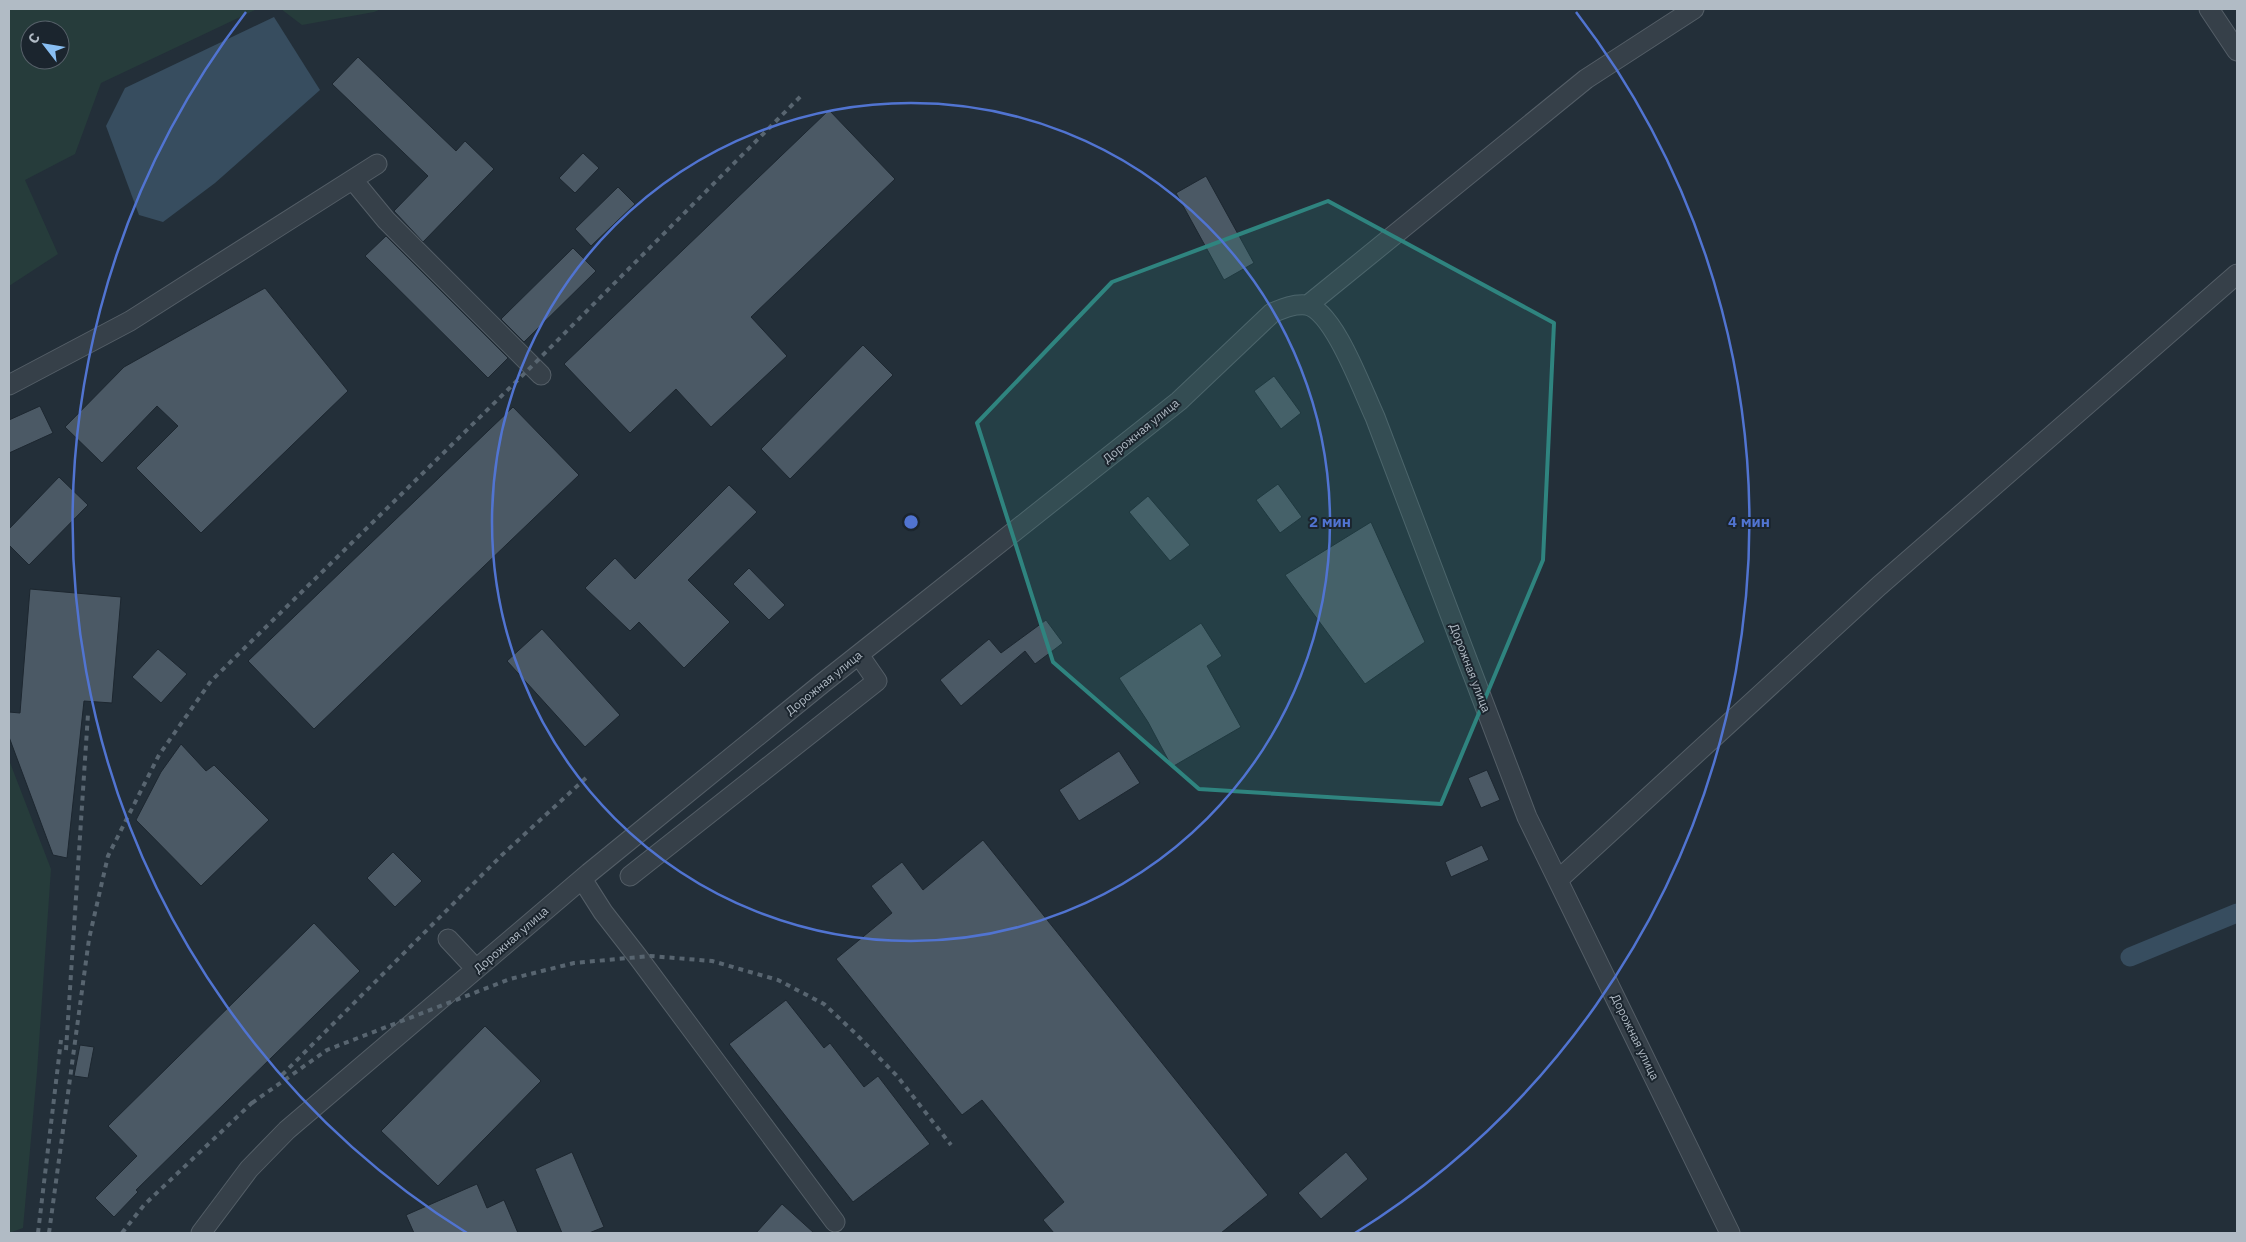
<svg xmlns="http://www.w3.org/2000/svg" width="2246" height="1242" font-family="'IBM Plex Sans',sans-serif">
  <rect width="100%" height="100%" fill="#232f39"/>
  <path fill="#263c3b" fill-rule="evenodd" d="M9,9H257L101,83L75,154L25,180L58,254L9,286ZM30,30H60V60H30Z
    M281,9H381L374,12L302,25Z
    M9,760L51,869L37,1072L23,1228L9,1233Z"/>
  <path fill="#374d5f" d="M274,17L320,90L215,183L163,222L139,215L106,126L125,88Z"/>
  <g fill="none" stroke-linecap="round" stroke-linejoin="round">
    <path stroke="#374d5f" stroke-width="19" d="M2130,957L2237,913"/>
  </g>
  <path fill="#4b5965" stroke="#1d2730" d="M358,57L456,151L465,141L494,169L423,242L394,211L428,176L332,84Z
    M829,110L895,179L751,317L787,356L711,427L676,389L630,433L564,364Z
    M583,153L599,168L575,193L559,178Z
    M1206,176L1254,263L1224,280L1176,193Z
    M618,187L635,204L591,246L575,229Z
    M386,236L508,358L488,378L365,256Z
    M573,248L596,271L524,342L501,319Z
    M265,288L348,391L201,533L136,468L178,426L157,406L102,463L65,427L124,367Z
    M863,345L893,375L790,479L761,449Z
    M1274,376L1301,413L1281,429L1254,391Z
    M40,406L53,433L9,453V420Z
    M513,407L579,475L314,729L248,661Z
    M59,477L88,505L29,565L9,545V529Z
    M1278,484L1302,517L1280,533L1256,500Z
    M729,485L757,512L688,580L730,622L684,668L639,622L630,631L585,588L615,558L635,579Z
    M1148,496L1190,545L1170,561L1129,512Z
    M1371,522L1425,642L1365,684L1285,575Z
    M749,568L785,605L769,620L733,584Z
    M30,589L121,597L112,703L84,701L67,858L53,855L9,737V712L20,713Z
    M1046,620L1063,643L1035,664L1025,651L961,706L940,680L989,639L1001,653Z
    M1201,623L1222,656L1207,666L1241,727L1172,767L1148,722L1119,678Z
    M542,629L620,715L585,747L507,661Z
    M158,649L187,674L161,703L132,677Z
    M181,744L206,771L214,765L269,820L201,886L136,820L161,772Z
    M1119,751L1140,783L1079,821L1059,790Z
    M1487,770L1500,800L1481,808L1468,778Z
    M983,840L1268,1195L1221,1233H1054L1043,1220L1064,1202L982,1100L962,1115L836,959L892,913L871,886L902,862L923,890Z
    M1482,845L1489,860L1451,877L1445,862Z
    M393,852L422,881L395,907L367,878Z
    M314,923L360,971L136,1190L138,1192L114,1217L95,1198L137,1156L108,1126Z
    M786,1000L824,1048L830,1043L864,1087L878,1076L930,1144L853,1202L729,1044Z
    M485,1026L541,1081L438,1186L381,1131Z
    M80,1045L94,1047L88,1078L74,1076Z
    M572,1152L604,1227L589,1233H562L535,1169Z
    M1346,1152L1368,1179L1321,1219L1298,1193Z
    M477,1184L487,1208L504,1200L518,1233H414L406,1215Z
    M782,1204L814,1233H756Z"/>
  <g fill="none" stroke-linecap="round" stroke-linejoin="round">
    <g stroke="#545e67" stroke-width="21">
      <path id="minor" d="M2209,9L2237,51
        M353,180L386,220L541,375
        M1308,305L1586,79L1694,9
        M9,385L130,321L377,164
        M630,876L877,681L859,655
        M582,879L603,912L638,957L835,1222
        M1558,880L1879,586L2237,274
        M448,939L476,969
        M201,1233L249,1169L287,1130L589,873L824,682L1179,401L1272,313C1284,308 1293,304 1306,305C1334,310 1363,392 1375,417L1527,817L1730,1233"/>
    </g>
    <use href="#minor" stroke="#364049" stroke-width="19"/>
    <path stroke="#586570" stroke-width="4" stroke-dasharray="5 5" stroke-linecap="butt" d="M66,1050L88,714
      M282,1075L502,855L587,777
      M252,1103L327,1050L510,979L574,963L650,956L712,961L778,980L824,1004L855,1033L897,1076L951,1145
      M38,1233L61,1040
      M49,1233L89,939L108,856L159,755L211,681L528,370L803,94
      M122,1233L144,1205L256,1099"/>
  </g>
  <path fill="#2f847f" fill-opacity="0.2" stroke="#2f847f" stroke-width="4" stroke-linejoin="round" d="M1328,201L1554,323L1543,560L1441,804L1199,789L1053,662L977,423L1112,282Z"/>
  <g fill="none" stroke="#5174d1" stroke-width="2.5">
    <circle cx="911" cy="522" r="419"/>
    <path d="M467 1233A838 838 0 0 1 246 12M1576 12A838 838 0 0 1 1355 1233"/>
  </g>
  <g text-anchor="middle" stroke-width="4" stroke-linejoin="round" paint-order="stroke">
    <g font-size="12" fill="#b1bbc5" stroke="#1b252e">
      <text transform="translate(1141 431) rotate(-39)" y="4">Дорожная улица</text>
      <text transform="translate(1470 668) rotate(69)" y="4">Дорожная улица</text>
      <text transform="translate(824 683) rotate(-39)" y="4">Дорожная улица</text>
      <text transform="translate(511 940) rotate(-41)" y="4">Дорожная улица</text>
      <text transform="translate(1635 1037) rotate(64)" y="4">Дорожная улица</text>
    </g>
  </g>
  <circle cx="911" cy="522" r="8" fill="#5174d1" stroke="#1b252e" stroke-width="2.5"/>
  <g font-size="15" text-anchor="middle" font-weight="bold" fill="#5174d1" stroke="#1b252e" stroke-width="4" stroke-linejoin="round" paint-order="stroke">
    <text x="1330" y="527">2 мин</text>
    <text x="1749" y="527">4 мин</text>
  </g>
  <rect width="2246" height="1242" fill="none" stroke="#b1bbc5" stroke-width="20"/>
  <g transform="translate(45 45) rotate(301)"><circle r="24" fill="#1b252e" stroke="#57616a"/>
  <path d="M0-4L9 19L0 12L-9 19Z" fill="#89bff3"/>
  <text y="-8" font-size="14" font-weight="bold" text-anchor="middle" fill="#b1bbc5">С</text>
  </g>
</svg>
